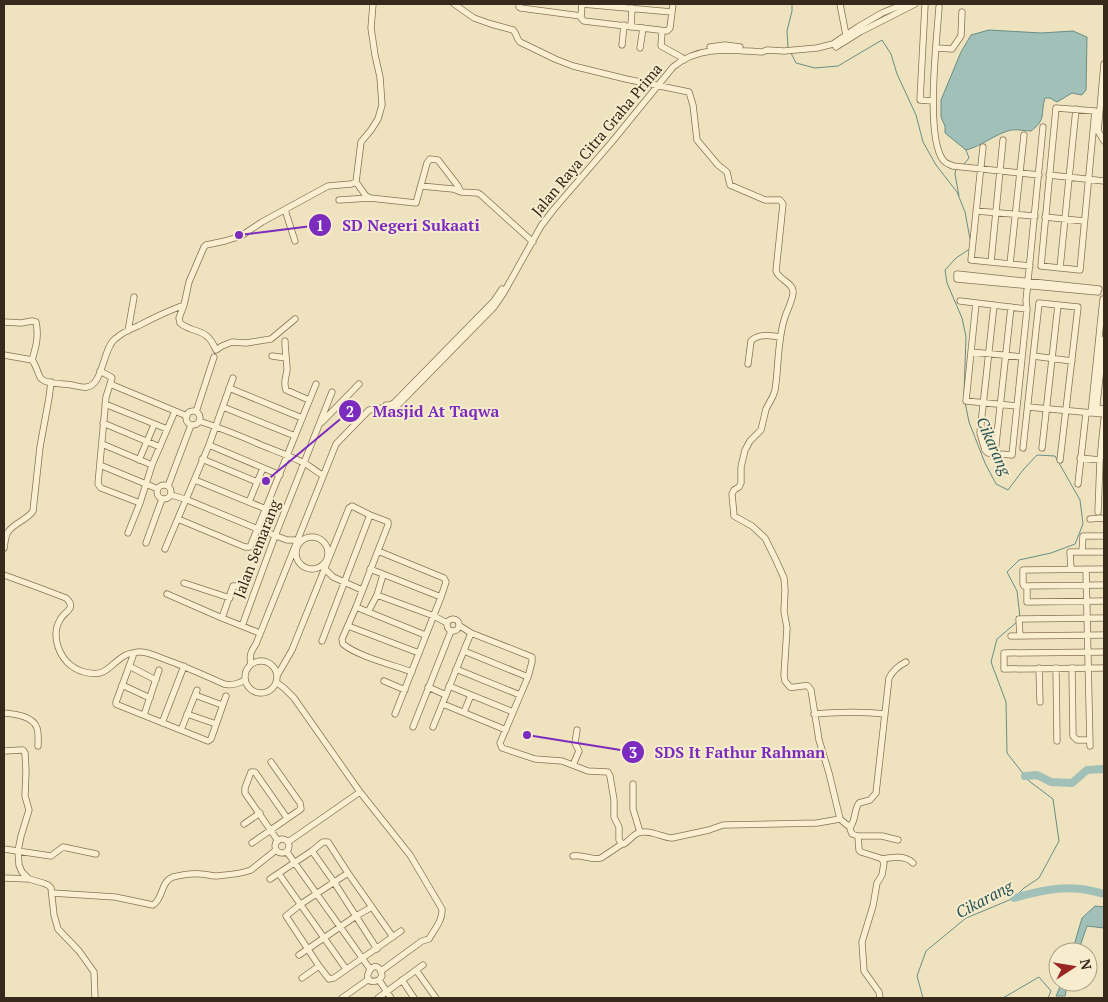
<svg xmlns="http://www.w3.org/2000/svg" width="1108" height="1002" font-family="'PT Serif',serif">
  <rect width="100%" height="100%" fill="#efe2be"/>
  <path fill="#a1c1b8" stroke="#688e86" d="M989,30L1041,33L1073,31L1087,37L1086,90L1082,95L1072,93L1057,102L1050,98H1045C1040,114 1047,119 1031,131C1025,131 1017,129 1011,130C995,134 982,146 966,150L945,133V126L941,117V100L961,52L971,35Z
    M1095,906L1104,907V928L1087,926L1078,952H1072L1082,918Z
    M1062,982H1068L1065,996H1056Z"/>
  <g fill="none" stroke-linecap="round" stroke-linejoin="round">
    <path stroke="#688e86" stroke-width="1" d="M788,47L787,31L792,11V4
      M791,53L796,63L815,68L838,66L882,40L891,54L897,74L916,115L923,142L936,165L957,192L965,212L970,239
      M964,164L969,158L966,150
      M956,168L955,174L959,196
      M964,394L966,337L962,318L947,283L945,270L956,258L971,248
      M965,402L969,422L985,463L996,484L1008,490L1023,470L1037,455L1055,456L1080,500L1083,524L1075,544L1051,553L1019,560L1007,572L1017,591L1020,617
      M923,998L917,976L926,951L966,918L988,909L1014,898L1024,888L1039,878L1059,841L1053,799L1029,781L1007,753L1006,702L991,662L997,639L1017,622
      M1003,998L1039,977L1051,991L1048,998"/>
    <path stroke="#a1c1b8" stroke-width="8" d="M1025,776L1037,775L1051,782L1072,783L1087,770L1104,769
      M1014,898C1034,892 1061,886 1081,889C1089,890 1097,892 1104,894"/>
    <g stroke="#887256" stroke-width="7">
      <path id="minor" d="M373,4L371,28L375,55L380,77L382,105L378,119L371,130L361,142L356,182L366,196L370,198L416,203L427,163L430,159L438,160L458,186L461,192L478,193L481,195L533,242
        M454,4L474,18L491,24L513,30C517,34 516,38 520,42L555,59L573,66L626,79L689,92L693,105L697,140L718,165L727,172L730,185L765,200H780L783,204L776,271C779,280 792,282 793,291C794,298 787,310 785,317C777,341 779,366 775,390L773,396L766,409L761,430L750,441L745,450L741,467V483L739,487L734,490L732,494L734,516L752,526L765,538L775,558L784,578L785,590L784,611L787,628L784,675L785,681L790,687C796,688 802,685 808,686L811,690L819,740L829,773L840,819L847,825L851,826L850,829L852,834L858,836L859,850L861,852L880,858L882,859L884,863L882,875L877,883L873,906L862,942L864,971L879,992L880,998
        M519,4V7L521,8L581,16
        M582,4L581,18L584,21L667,31L670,28L673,4
        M582,4L672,12
        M840,4L846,35
        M925,5L920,100L933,101
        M939,7C937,39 925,135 943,160C946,164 949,164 953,166L1039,175
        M631,27L632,8
        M662,31L661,46L681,57L684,60
        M622,45L624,25
        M710,47L725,45L740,47
        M836,47L860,32L915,4
        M640,48L643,28
        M937,48L952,49L961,36L962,12
        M1104,64L1098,131L1104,141
        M1056,108L1095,111L1080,270L1041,266Z
        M983,147L971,260L1030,266
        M1049,175L1104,181
        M421,186L453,189L461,192
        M339,200L370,198
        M285,210L295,241
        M976,211L1035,216
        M1045,217L1084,221
        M991,262L1003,140
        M1010,264L1024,135
        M1060,268L1076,109
        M1098,292L957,279V274L1099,289
        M960,301L1027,309
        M976,303L966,401L1017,406
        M184,305L179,318L180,323C183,326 187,327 191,329C205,333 210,336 216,350L222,346L232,342L246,343L271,339L295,319
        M994,305L980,433L985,450L988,453L1012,455L1027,309L1026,301L1043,127
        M4,322L21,323L32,321L36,322C39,336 36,347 32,360
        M128,331L134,297
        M285,341C285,351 287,361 287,370C286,378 283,382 286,390L309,400
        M971,352L1022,357
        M4,355L32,360C36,365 37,371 40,377C44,385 64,383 72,385C77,386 83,388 87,387C103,385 103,348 115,339C122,333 130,329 138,326C153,318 168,311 184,305L189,282L204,247L206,245L225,241L241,236L262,222L328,186L351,184L356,182
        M272,356L286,358
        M1033,356L1072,361
        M748,364L751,341C758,334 771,335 780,337
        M100,371L111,377L112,378L106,397L98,484L101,488L140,503
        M110,384L187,416
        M229,388L302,418
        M105,404L167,429
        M386,405H390L394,403L494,301L502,289
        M223,407L295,436
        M1028,407L1104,414
        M1097,408L1104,409
        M186 418a7 7 0 1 1 14 0a7 7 0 1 1-14 0Z
        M196,412L214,357
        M1091,413L1103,299
        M1096,413L1104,339
        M199,421C220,428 241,436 261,445C276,451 290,456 304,463C312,467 316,472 323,475
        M322,422L359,384
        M103,423L160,447
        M102,444L152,465
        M209,445L280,475
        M1023,448L1039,303L1078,307L1060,460
        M1042,448L1058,305
        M995,453L1011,307
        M1080,458L1100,460
        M202,459L257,482
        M139,460L154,425
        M100,465L158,489
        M195,480L266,509
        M1078,484L1086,413
        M157 492a7 7 0 1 1 14 0a7 7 0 1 1-14 0Z
        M168,486L191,425
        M171,495L185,499L258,529L287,540H295L298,541
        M249,502L263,468
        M1098,512L1100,460L1104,419
        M178,519L245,547H250L316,384
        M1090,519L1101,518L1104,519
        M128,533L140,503L152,465L175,411
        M296 553a16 16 0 1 1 32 0a16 16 0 1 1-32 0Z
        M146,543L162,499
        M4,548C5,543 5,536 8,532C14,523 27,520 33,511L40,447L49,398L51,382
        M165,549L209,445L233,378
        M378,551L444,578L446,582L441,597L395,714
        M1082,552L1083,536H1104
        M325,569L333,577L362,590
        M370,569L441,597
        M1071,569L1070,552H1104
        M1086,569L1090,746
        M1104,569L1023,570V584L1024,586L1104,585
        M4,575L37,587L66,598C69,601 72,604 70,608C68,612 62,615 60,620C52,633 57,651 67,662C72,667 77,670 84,672C106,678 108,666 124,656C128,653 133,653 138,652C147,651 156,656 164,659C184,666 204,675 224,684C232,686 238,684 245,680
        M184,583L230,598
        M1027,586V602L1104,601
        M167,594L222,618L257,632
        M377,595L434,616L447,623
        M356,607L425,635
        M368,612L377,595L383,575
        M222,618L233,586H236L244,590
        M447 625a6 6 0 1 1 12 0a6 6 0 1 1-12 0Z
        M242,626L275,536L332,392
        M348,626L419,653
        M460,626L471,633L532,657V662L528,677L500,743L502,748L535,759L562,761L588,771L608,772L610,776L614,800V817L619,827V840L622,844H624C629,841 633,835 638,833C649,829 661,837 672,838L709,830L723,825L817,823L840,819
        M1011,636L1104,635
        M1020,636L1019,619L1104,618
        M322,641L370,515
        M464,651L528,677
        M1104,652L1004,653V669L1104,668
        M133,656L116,702V704L118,705L208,741L211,739L226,696
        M245 677a16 16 0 1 1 32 0a16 16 0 1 1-32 0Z
        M251,664C249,656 251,651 256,644L336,444L369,410L382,408H392L398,405L494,307L503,294L541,226L554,209L611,143L673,67C699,45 731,50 762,52L767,50L784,51L817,48L833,44L858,27L882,13L904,4
        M129,666L156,680
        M1039,668L1040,702
        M1056,668L1057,741
        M1072,668L1073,736L1077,740H1090
        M456,669L520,695
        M277,676L292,650L349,508L352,506L370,515L386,521L388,522V525L356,607L342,639L343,644C357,656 393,665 412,672
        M384,681L405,690
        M276,682L284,688L294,698L360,792L410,855L442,909C443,920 434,930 429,939L422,941L381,971
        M122,685L150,698
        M449,686L513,712
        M428,687L446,695
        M195,695L222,705
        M443,704L506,730
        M464,712L471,695
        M4,713C15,714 33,716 37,728C39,734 38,740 38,746
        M187,714L216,724
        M814,714C838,712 860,711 884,714
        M144,715L159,670
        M162,723L184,666
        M413,727L451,631
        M433,727L471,633
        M181,730L197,690
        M4,751L21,750H23L25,753L26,771L25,796L29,810L21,836L18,851L19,865L22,872L29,879L43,883L48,885L51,888L54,915L58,929L79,951L94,972L95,998
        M573,765L579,751L575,743L577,730
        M633,784V809L640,832
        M244,824L260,813
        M851,826C856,818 854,810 859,803L870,800L876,793L889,678C893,670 898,666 906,662
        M858,836H882L898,840
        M275 846a7 7 0 1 1 14 0a7 7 0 1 1-14 0Z
        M278,841L245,793V788L251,772H255L287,818
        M288,842L360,792
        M252,843L301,809L300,803L271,762
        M4,849L51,856L63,847L96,854
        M312,851L334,882L377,949
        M287,852L370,969
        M573,856C583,854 592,861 601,858L622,844
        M882,859C893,857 905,855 913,863
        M348,873L301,904L286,916L319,966L329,979L334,978L401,931
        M279,874L346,969
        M4,878L29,879
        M270,879L312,851L323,842H328L348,873L393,937
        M52,893L115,897L153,905C164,898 160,882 173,877C181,875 193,873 201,874C206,874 211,876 216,876C227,875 241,874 251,870L276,850
        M299,955L356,916L372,907
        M416,970L436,998
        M302,978L319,966
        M379,980C354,989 377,949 382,976L379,980L391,998
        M402,980L414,998
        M342,998L369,979
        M378,998L423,965"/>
    </g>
    <use href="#minor" stroke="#faefd1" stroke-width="5.5"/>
  </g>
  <g text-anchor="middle" stroke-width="4" stroke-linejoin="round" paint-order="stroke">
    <g font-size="15" fill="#37291b" stroke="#f7eccd">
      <text transform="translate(597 140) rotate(-50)" y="5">Jalan Raya Citra Graha Prima</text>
      <text transform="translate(257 549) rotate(-69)" y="5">Jalan Semarang</text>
    </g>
    <g font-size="16" font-style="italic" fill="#2a5756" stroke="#f7eccd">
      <text transform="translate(994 446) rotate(66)" y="6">Cikarang</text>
      <text transform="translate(984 899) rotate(-28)" y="6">Cikarang</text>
    </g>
  </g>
  <path fill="none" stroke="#7b2cbf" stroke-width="2" d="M239 235L320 225M266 481L350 411M527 735L633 752"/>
  <g fill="#7b2cbf" stroke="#f7eccd" stroke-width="2">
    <circle cx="239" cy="235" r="5"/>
    <circle cx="266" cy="481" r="5"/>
    <circle cx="527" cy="735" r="5"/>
    <circle cx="320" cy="225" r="12"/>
    <circle cx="350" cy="411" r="12"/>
    <circle cx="633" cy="752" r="12"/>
  </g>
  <g font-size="15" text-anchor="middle" font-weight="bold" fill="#fff">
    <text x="320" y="231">1</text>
    <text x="350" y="417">2</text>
    <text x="633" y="758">3</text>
  </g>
  <g font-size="16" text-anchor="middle" font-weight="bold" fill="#7b2cbf" stroke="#f7eccd" stroke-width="4" stroke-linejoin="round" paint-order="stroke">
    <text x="411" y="231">SD Negeri Sukaati</text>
    <text x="436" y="417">Masjid At Taqwa</text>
    <text x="740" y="758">SDS It Fathur Rahman</text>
  </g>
  <rect width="1108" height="1002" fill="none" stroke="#37291b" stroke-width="10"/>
  <g transform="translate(1073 967) rotate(78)"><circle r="24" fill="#f7eccd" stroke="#aa9e86"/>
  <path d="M0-4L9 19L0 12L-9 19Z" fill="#992623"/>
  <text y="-8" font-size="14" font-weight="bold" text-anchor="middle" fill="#37291b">N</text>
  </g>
</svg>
